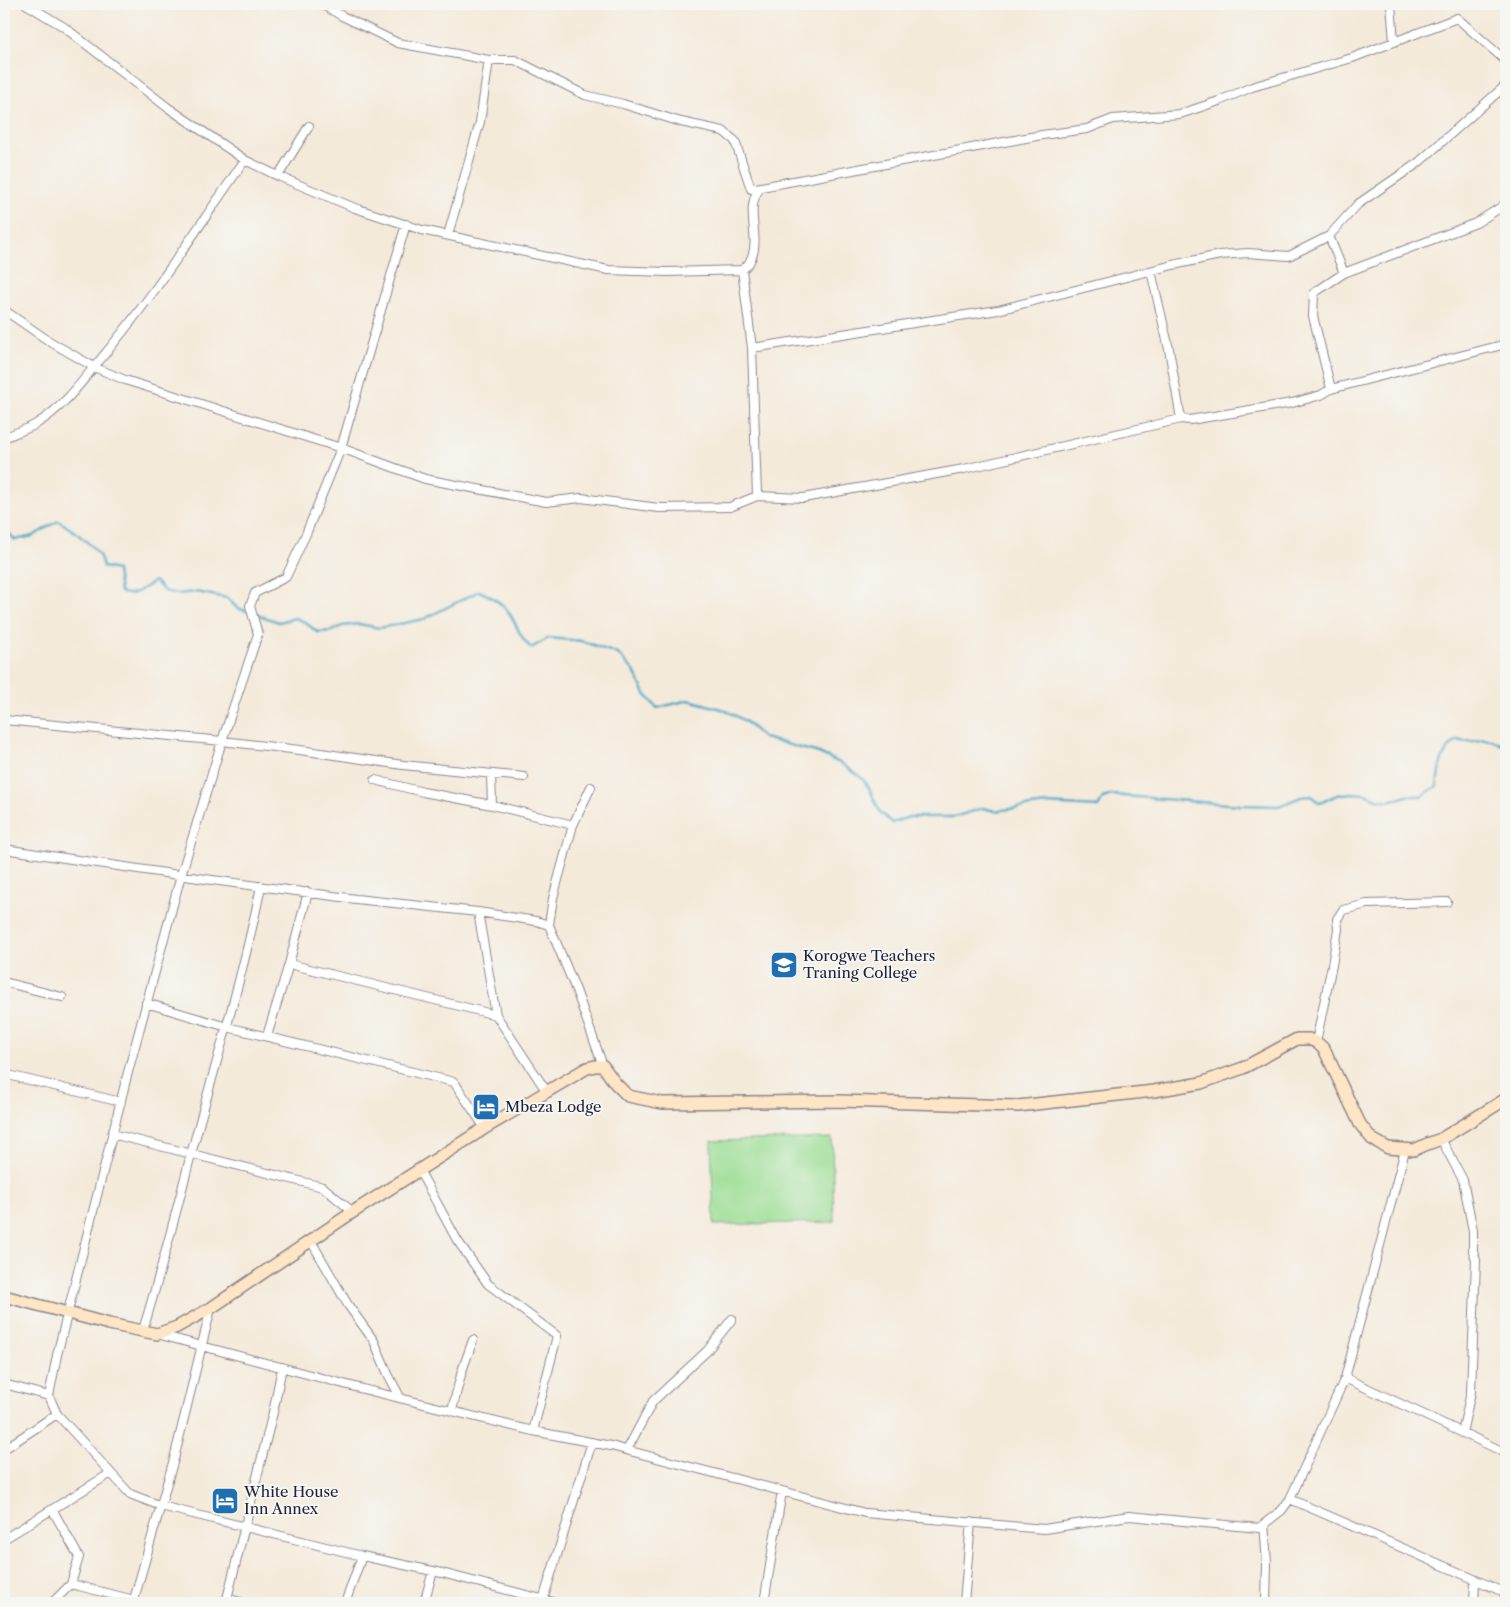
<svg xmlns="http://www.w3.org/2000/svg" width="1510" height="1607" font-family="'Libre Caslon Text',serif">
  <rect width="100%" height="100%" fill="#f6f6f2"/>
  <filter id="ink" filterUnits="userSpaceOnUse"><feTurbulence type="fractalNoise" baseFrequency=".02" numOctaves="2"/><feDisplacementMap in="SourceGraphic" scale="10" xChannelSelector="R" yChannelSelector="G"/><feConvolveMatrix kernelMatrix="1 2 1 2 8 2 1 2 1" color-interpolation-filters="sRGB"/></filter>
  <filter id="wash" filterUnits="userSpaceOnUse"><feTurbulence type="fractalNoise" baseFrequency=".0096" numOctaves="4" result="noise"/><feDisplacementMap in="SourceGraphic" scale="20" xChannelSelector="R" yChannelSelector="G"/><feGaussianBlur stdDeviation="1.12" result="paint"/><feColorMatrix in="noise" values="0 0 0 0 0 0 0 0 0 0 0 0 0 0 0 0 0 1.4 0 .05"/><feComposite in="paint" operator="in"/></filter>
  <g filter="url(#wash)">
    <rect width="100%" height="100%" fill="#f4eada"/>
    <path fill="#9dde95" stroke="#608068" d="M832,1138L834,1222L714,1225L711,1141Z"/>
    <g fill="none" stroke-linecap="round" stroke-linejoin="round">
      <path stroke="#47a5c6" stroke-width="2.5" d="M4,527L15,540L33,536L58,521C68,526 93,545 99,555C101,559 102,563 103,567L117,570L120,592C134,599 143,587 155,581L164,591L177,594L196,592L227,598L237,608L250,612
        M255,614L279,622L295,618L305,622L317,632L332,631L342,626L359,624L379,628L424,619L479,591C491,596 503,603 510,614C517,626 520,638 531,648L549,638L582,641L618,654L634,671L645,694L657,708L689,700L725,710L745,721L764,738L819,753L842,764L862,778L869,788L880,812L892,823L909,817H954L983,808L995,811L1047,804L1098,807L1103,798L1111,795L1240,805L1279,806L1301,797L1312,796L1320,803L1337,795L1352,793L1365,794L1377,799L1389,801L1407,796H1422L1437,786C1439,767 1441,751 1458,740C1473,745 1478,737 1491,740C1496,741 1502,745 1506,747"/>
    </g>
  </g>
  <g filter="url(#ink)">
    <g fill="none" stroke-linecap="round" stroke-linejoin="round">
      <g stroke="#8b868a" stroke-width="10">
        <path id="street" d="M26,4L64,27L167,107L245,160L278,176L355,208L422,230L608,270L667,272L742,270C745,267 749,264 750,261C763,238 742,208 761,187L1042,135L1087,129L1113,119L1180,114L1219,101L1252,87L1352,58L1457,18L1506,61
          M321,4L342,16L398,43L489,60H515L585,95L623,104L681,122L723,131L735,141L751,189L761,187
          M1391,4L1394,42
          M245,160C196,230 150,302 94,367L125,380L341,448L425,479L546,502L581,498L659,508L730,507L757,496L803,498L964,469L1181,419L1190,420L1292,403L1321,395L1331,389L1506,344
          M278,176L309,126
          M406,224L341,448L306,534L286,577L255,593L250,606L258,634L222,741L181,875L127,1076L57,1355L49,1396L57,1414L130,1494L161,1506L362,1556L442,1573L557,1603
          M448,235L480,122L489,60
          M1329,236L1344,273
          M742,270L752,348L757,496
          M1151,271L1169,349L1181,419
          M4,310L49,341L94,367C77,388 60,410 36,424C26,430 14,433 4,438
          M752,348L998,310L1173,265L1220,255L1248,253L1289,256L1329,236L1358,204L1418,163L1506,85
          M1331,389L1313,316L1314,293L1344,273L1476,223L1506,204
          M4,720L222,741L300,750L403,765L524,777
          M491,774L492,805
          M375,780L423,792L492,805L573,825
          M591,787L573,825L553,898L549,925L576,990L603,1066
          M4,849L212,880L356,899L478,912L536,921L549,925
          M478,912L496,1015L547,1092
          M289,964L496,1015
          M4,982L62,997
          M146,1003L227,1027L454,1082L485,1128
          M267,1036L289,964L308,892
          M1316,1042L1332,965L1338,929L1337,919L1343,910L1367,904L1447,902
          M4,1074L121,1102
          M112,1134L323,1187L353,1212
          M1441,1139L1463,1180L1473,1231V1251L1476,1260L1471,1392L1462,1433
          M419,1170L457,1240L488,1284L557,1336L533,1431
          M311,1241L348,1305L374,1341L388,1374L400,1397
          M143,1330C161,1272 176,1213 191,1154C215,1065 243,977 261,886
          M157,1334L359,1388L533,1431L611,1446L865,1513L1044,1529L1129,1516L1259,1528L1282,1510L1290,1499L1345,1378L1405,1150
          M1345,1378L1506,1453
          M4,1384L49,1396
          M452,1410L462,1371L473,1340
          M4,1449L57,1414
          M627,1450L653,1401L707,1351L732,1319
          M1290,1499L1506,1593
          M1264,1524L1267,1563L1266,1603
          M4,1539L111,1473
          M71,1584L134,1600
          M227,1598L243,1603
          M543,1600L592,1442
          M52,1603L71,1584L79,1557L52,1509
          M133,1603L174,1459L211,1308
          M226,1603L274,1408L282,1367
          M345,1603L362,1556
          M424,1603L433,1571
          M764,1603L782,1491
          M964,1603L971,1522
          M1474,1603L1475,1581"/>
      </g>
      <g stroke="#8b868a" stroke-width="14">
        <path id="secondary" d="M4,1296L109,1324L157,1334L177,1327L211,1308L353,1212L485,1128L587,1068L595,1066H603L615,1083L628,1096L662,1103L839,1101L1018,1106L1154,1091L1201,1083L1243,1068L1297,1039H1309L1316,1042L1324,1049L1360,1124L1372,1139L1388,1148L1414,1150L1425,1145L1441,1139L1506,1099"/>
      </g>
      <use href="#street" stroke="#fff" stroke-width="8"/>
      <use href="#secondary" stroke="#fde5c5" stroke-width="11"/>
    </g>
  </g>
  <defs>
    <g id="university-square" transform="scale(1.4375)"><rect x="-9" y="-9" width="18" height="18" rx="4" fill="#1f6fb2" stroke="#f6f6f2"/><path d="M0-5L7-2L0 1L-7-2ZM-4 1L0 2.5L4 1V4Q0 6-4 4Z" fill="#fff"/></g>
    <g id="hotel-square" transform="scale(1.4375)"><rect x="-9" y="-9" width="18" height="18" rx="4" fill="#1f6fb2" stroke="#f6f6f2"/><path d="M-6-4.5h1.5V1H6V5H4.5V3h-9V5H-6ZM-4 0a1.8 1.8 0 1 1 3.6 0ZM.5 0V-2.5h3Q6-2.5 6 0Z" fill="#fff"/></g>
  </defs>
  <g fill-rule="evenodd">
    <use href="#university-square" x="784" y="965"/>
    <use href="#hotel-square" x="486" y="1107"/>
    <use href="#hotel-square" x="225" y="1501"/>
  </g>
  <g text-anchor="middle" stroke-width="4" stroke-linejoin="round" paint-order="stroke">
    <g font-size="15" fill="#22223b" stroke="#f6f6f2" text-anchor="start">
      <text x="803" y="961">Korogwe Teachers<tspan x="803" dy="17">Traning College</tspan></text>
      <text x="505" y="1112">Mbeza Lodge</text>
      <text x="244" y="1497">White House<tspan x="244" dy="17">Inn Annex</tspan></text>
    </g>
  </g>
  <rect width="1510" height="1607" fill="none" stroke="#f6f6f2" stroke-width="20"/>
</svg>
